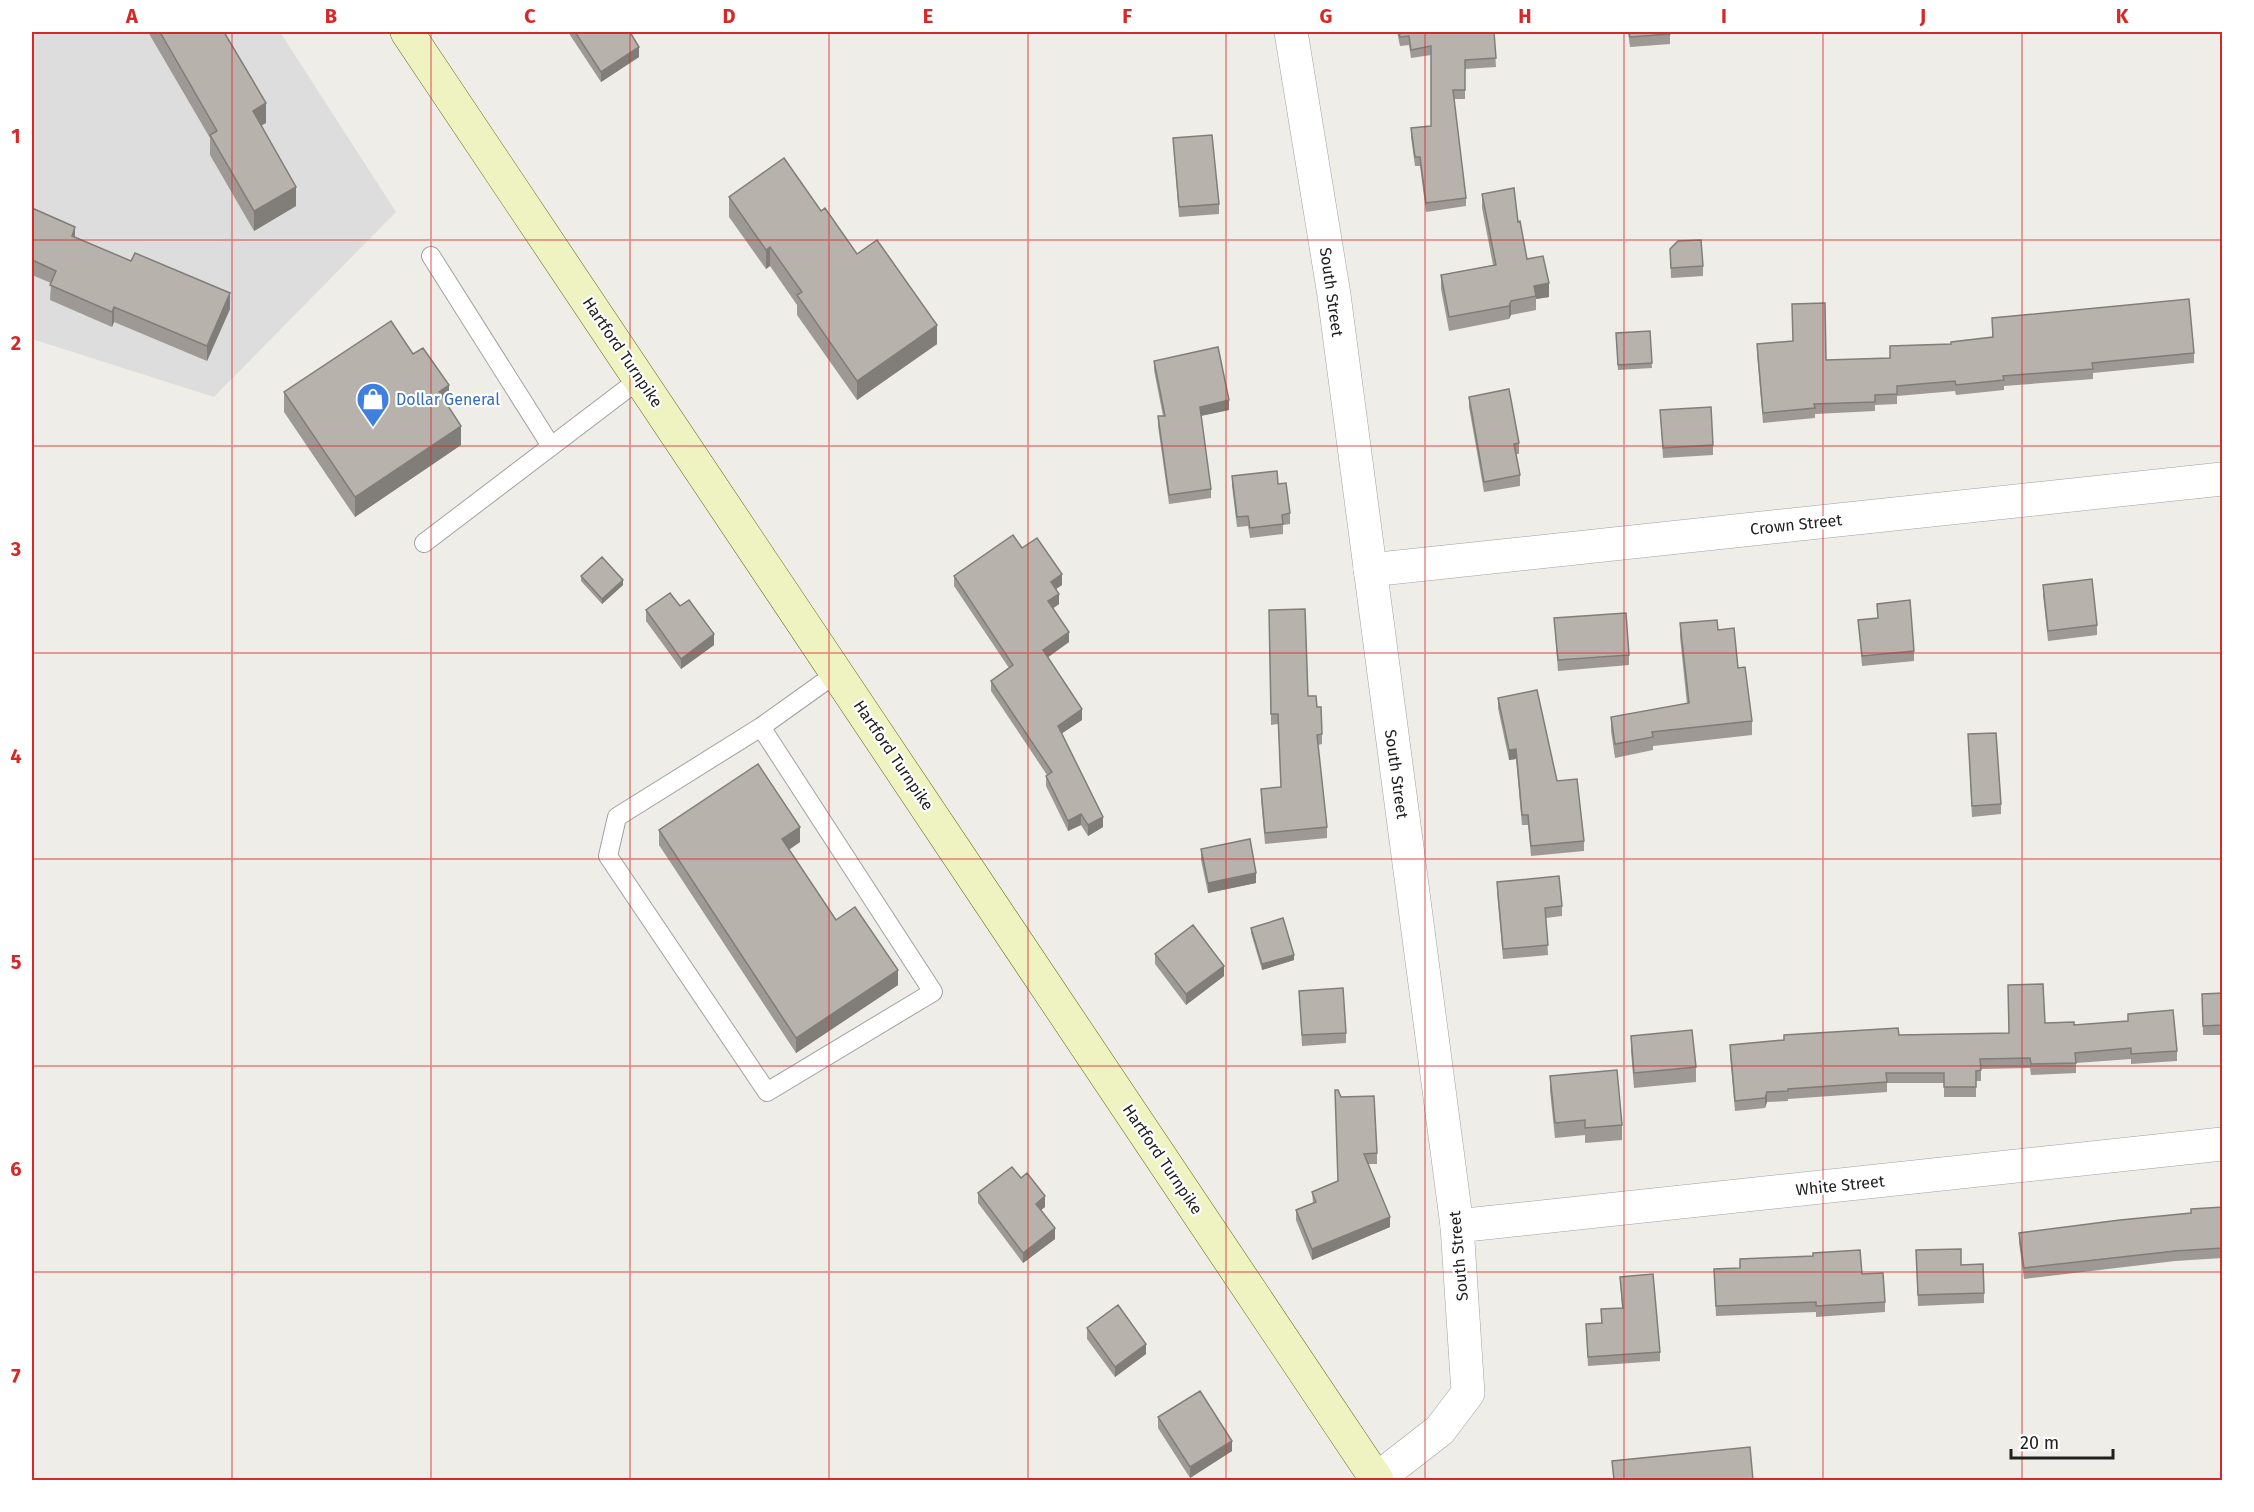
<svg xmlns="http://www.w3.org/2000/svg" width="2254" height="1512" font-family="'Fira Sans',sans-serif">
  <rect width="100%" height="100%" fill="#efede7"/>
  <path fill="#dedddd" d="M32,32H280L396,212L214,397L32,339Z"/>
  <g fill="none" stroke-linecap="round" stroke-linejoin="round">
    <g stroke="#a1a1a1" stroke-width="20">
      <path id="service" d="M431,256L551,446
        M424,543L641,378
        M761,727L933,992L767,1092L608,856L617,817L761,727L838,672"/>
    </g>
    <g stroke="#a1a1a1" stroke-width="34">
      <path id="minor" d="M1370,570L2222,479
        M1457,1226L2222,1144"/>
    </g>
    <g stroke="#a1a1a1" stroke-width="34">
      <path id="tertiary" d="M1291,32L1334,295L1457,1226L1468,1393L1440,1430L1377,1479"/>
    </g>
    <g stroke="#606c12" stroke-width="34">
      <path id="secondary" d="M407,32L1377,1480"/>
    </g>
    <use href="#service" stroke="#fff" stroke-width="18"/>
    <use href="#minor" stroke="#fff" stroke-width="33"/>
    <use href="#tertiary" stroke="#fff" stroke-width="33"/>
    <use href="#secondary" stroke="#eff3c2" stroke-width="33"/>
  </g>
  <path fill="#9e9995" d="M148,32H224L266,123L261,125L296,206L254,231L210,155V138Z
    M568,32H630L639,57L601,82Z
    M1397,32H1494L1496,67L1465,69V99H1454L1466,198V206L1426,212L1420,166H1415L1411,137V128L1431,126V55L1411,58L1409,45L1400,46Z
    M1628,32H1670V44L1630,47Z
    M1173,138L1219,204V214L1179,217Z
    M1482,194L1518,222L1527,259L1549,297L1536,299V310L1511,315L1509,319L1449,331L1441,289V275L1493,265L1482,208Z
    M729,197L821,211L857,254L937,344L857,400L797,315V305L770,266L766,269L729,217Z
    M32,208L75,237L230,309L207,361L114,322L112,327L50,300L51,283L32,275Z
    M1670,249L1703,266V276L1671,278Z
    M1992,318L2194,353V363L2093,373V379L2004,386V390L1956,395L1955,391L1897,396V404L1875,405V411L1815,414V418L1763,423L1757,354V344L1826,360L1890,358L1951,344L1992,337Z
    M1650,331L1652,368L1618,370L1616,333Z
    M413,354L449,405H448L461,445L355,517L284,412V392Z
    M1154,361L1229,410L1201,416L1211,489V498L1169,504L1158,426V416H1163L1154,370Z
    M1469,397L1519,443V454H1516L1520,475V486L1484,492L1469,407Z
    M1660,410L1713,445V455L1663,458Z
    M1232,476L1278,484L1290,513V524L1283,525V534L1250,538L1248,526L1237,527L1232,486Z
    M1022,548L1062,585L1056,589L1059,604L1053,608L1069,642L1047,657L1082,720L1062,733L1103,827L1088,836L1081,825L1068,831L1046,786V776L1047,775L991,691V681L1009,668L954,586V576Z
    M581,576L623,585L602,604L581,581Z
    M2043,585L2097,625V635L2048,641L2043,595Z
    M1877,604L1914,651V661L1862,666L1858,620L1878,618Z
    M680,606L714,645L681,669L646,621V610Z
    M1269,610L1308,696L1317,707L1322,734V744L1318,745L1327,827V838L1265,844L1261,799V789L1281,787L1278,724L1271,725Z
    M1554,618L1629,655V665L1558,671Z
    M1680,623L1718,630L1738,668L1752,721V735L1653,746V750L1615,758L1611,731V717L1687,704L1680,637Z
    M1498,698L1557,781L1584,841V851L1531,856L1528,825H1522L1516,759L1509,760L1498,708Z
    M1968,734L2001,804V814L1972,817Z
    M659,830L800,842L789,850L836,920L898,985L796,1053L659,845Z
    M1201,849L1256,883L1208,893L1201,860Z
    M1497,882L1562,906V916L1546,918L1548,955L1503,959L1497,892Z
    M1251,928L1294,960L1262,970L1251,933Z
    M1155,954L1224,976L1186,1005L1155,964Z
    M1299,991L1346,1033V1043L1302,1046Z
    M2223,993V1035H2203L2202,994Z
    M2128,1014L2177,1051V1061L2131,1064V1059L2076,1063V1073L2031,1075L2030,1068L1981,1069V1081H1976V1097H1944V1083H1887V1092L1788,1099V1101L1767,1102L1765,1108L1735,1111L1730,1055V1045L1899,1035L2009,1033L2045,1023L2074,1025L2128,1021Z
    M1631,1036L1696,1067V1082L1634,1088L1631,1051Z
    M1550,1076L1622,1125V1140L1585,1143V1135L1555,1138L1550,1091Z
    M1341,1097L1377,1153V1164H1368L1390,1227L1312,1260L1296,1220V1210L1313,1203L1312,1192L1338,1181Z
    M978,1193L1045,1207L1041,1210L1055,1239L1023,1263L978,1203Z
    M2223,1207V1258L2175,1261L2024,1279L2019,1243V1233L2191,1213Z
    M1916,1250L1961,1265L1984,1293V1303L1918,1306Z
    M1714,1269L1862,1274L1885,1302V1312L1816,1317V1312L1716,1316Z
    M1620,1277L1660,1352V1361L1588,1366L1586,1324L1601,1323V1309L1622,1308Z
    M1087,1328L1146,1354L1115,1377L1087,1339Z
    M1158,1417L1232,1451L1190,1478L1158,1428Z"/>
  <path fill="#817d79" d="M639,47V57L601,82V72Z
    M266,103V123L253,130V111Z
    M296,187V206L254,231V211Z
    M75,227V242L72,236Z
    M770,247V266L766,269V250Z
    M1549,283V297L1536,299L1534,286Z
    M230,293V309L207,361V346Z
    M1511,301V315L1509,319V306Z
    M114,307V322L112,327V312Z
    M937,325V344L857,400V381Z
    M449,385V405L439,411V392Z
    M1229,400V410L1200,416V407Z
    M461,426V445L355,517V497Z
    M1062,574V585L1051,592V582Z
    M623,580V585L602,604V599Z
    M1059,594V604L1048,612V601Z
    M1069,632V642L1043,661V650Z
    M714,634V645L681,669V659Z
    M1082,709V720L1058,736V726Z
    M1516,749V759L1509,760V750Z
    M1081,814V825L1068,831V821Z
    M1103,817V827L1088,836V825Z
    M800,827V842L782,854V839Z
    M1256,873V883L1208,893V883Z
    M1294,955V960L1262,970V964Z
    M1224,966V976L1186,1005V994Z
    M898,970V985L796,1053V1038Z
    M1767,1092V1102L1765,1108V1098Z
    M1045,1196V1207L1036,1214V1204Z
    M1390,1217V1227L1312,1260V1249Z
    M1055,1228V1239L1023,1263V1253Z
    M1146,1344V1354L1115,1377V1367Z
    M1232,1441V1451L1190,1478V1467Z"/>
  <path fill="#b8b2ad" stroke="#817d79" stroke-width="1.5" d="M160,32H224L266,103L253,111L296,187L254,211L210,135L217,131Z
    M575,32H630L639,47L601,72Z
    M1399,32H1494L1496,58L1465,60V90H1453L1466,198L1426,203L1420,157H1415L1411,128L1431,126V46L1411,50L1409,36L1400,37Z
    M1629,32H1670V34L1630,37Z
    M1212,135L1219,204L1179,207L1173,138Z
    M784,158L821,211L825,208L857,254L877,240L937,325L857,381L797,295L802,292L770,247L766,250L729,197Z
    M1514,188L1518,222L1520,221L1527,259L1543,256L1549,283L1534,286L1536,296L1511,301L1509,306L1449,317L1441,275L1496,265L1482,194Z
    M32,208L75,227L72,236L131,261L135,253L230,293L207,346L114,307L112,312L50,285L56,271L32,260Z
    M1701,240L1703,266L1671,268L1670,249L1678,241Z
    M2189,299L2194,353L2092,363L2093,369L2003,376L2004,380L1956,385L1955,381L1897,386V394L1875,395V402L1814,404L1815,408L1763,413L1757,344L1793,341L1792,304L1825,303L1826,360L1890,358V346L1951,344V342L1993,337L1992,318Z
    M391,321L413,354L423,348L449,385L439,392L461,426L355,497L284,392Z
    M1650,331L1652,363L1618,365L1616,333Z
    M1218,347L1229,400L1200,407L1211,489L1169,495L1158,416H1165L1154,361Z
    M1509,389L1519,443L1514,444L1520,475L1484,482L1469,397Z
    M1711,407L1713,445L1663,448L1660,410Z
    M1277,471L1278,484L1286,483L1290,513L1282,515L1283,524L1250,528L1248,516L1237,517L1232,476Z
    M1013,535L1022,548L1037,538L1062,574L1051,582L1059,594L1048,601L1069,632L1043,650L1082,709L1058,726L1103,817L1088,825L1081,814L1068,821L1046,776L1052,772L991,681L1013,665L954,576Z
    M602,557L623,580L602,599L581,576Z
    M2092,579L2097,625L2048,631L2043,585Z
    M670,593L680,606L689,600L714,634L681,659L646,610Z
    M1910,600L1914,651L1862,656L1858,620L1878,618L1877,604Z
    M1305,609L1308,696H1316L1317,707H1321L1322,734L1317,735L1327,827L1265,833L1261,789L1281,787L1278,714H1271L1269,610Z
    M1626,613L1629,655L1558,660L1554,618Z
    M1717,620L1718,630L1734,628L1738,668L1745,667L1752,721L1652,732L1653,737L1615,744L1611,717L1689,703L1680,623Z
    M1537,690L1557,781L1577,779L1584,841L1531,846L1528,815H1522L1516,749L1509,750L1498,698Z
    M1996,733L2001,804L1972,806L1968,734Z
    M758,764L800,827L782,839L836,920L855,907L898,970L796,1038L659,830Z
    M1250,839L1256,873L1208,883L1201,849Z
    M1559,876L1562,906L1545,908L1548,945L1503,949L1497,882Z
    M1283,918L1294,955L1262,964L1251,928Z
    M1193,925L1224,966L1186,994L1155,954Z
    M2043,984L2045,1023L2074,1022V1025L2128,1021V1014L2173,1010L2177,1051L2131,1054V1048L2075,1053L2076,1063L2031,1064L2030,1058L1980,1059L1981,1070L1976,1071V1087H1944V1073H1886L1887,1082L1788,1089V1091L1767,1092L1765,1098L1735,1101L1730,1045L1784,1040V1035L1898,1028L1899,1035L2009,1033L2008,985Z
    M1343,988L1346,1033L1302,1035L1299,991Z
    M2223,993V1025L2203,1026L2202,994Z
    M1692,1030L1696,1067L1634,1073L1631,1036Z
    M1617,1070L1622,1125L1585,1128V1120L1555,1123L1550,1076Z
    M1335,1090H1338L1341,1097L1374,1096L1377,1153L1364,1154L1390,1217L1312,1249L1296,1210L1316,1202L1312,1192L1338,1181Z
    M1012,1167L1021,1178L1027,1173L1045,1196L1036,1204L1055,1228L1023,1253L978,1193Z
    M2223,1207V1248L2175,1251L2024,1268L2019,1233L2120,1220L2191,1213V1209Z
    M1961,1249V1265L1983,1264L1984,1293L1918,1295L1916,1250Z
    M1860,1250L1862,1274L1883,1273L1885,1302L1816,1306V1302L1716,1306L1714,1269L1740,1268V1259L1813,1256V1253Z
    M1653,1274L1660,1352L1588,1357L1586,1324L1602,1323L1601,1309L1623,1308L1620,1277Z
    M1118,1305L1146,1344L1115,1367L1087,1328Z
    M1200,1391L1232,1441L1190,1467L1158,1417Z
    M1750,1447L1753,1480H1614L1612,1461Z"/>
  <path fill="none" stroke="#d62828" stroke-width="1.5" stroke-opacity="0.55" d="M232,32V1480M431,32V1480M630,32V1480M829,32V1480M1028,32V1480M1226,32V1480M1425,32V1480M1624,32V1480M1823,32V1480M2022,32V1480M32,240H2222M32,446H2222M32,653H2222M32,859H2222M32,1066H2222M32,1272H2222"/>
  <defs>
    <g id="shop-pin" transform="scale(1.725)"><path d="M0 17L-7.5 6A9.5 9.5 0 1 1 7.5 6Z" fill="#3f7fe0" stroke="#fff"/><path d="M-5-2.5h2.3a2.7 3.5 0 0 1 5.4 0H5L5.5 6h-11ZM-1.5-2.5h3a1.5 2.3 0 0 0-3 0Z" fill="#fff"/></g>
  </defs>
  <g fill-rule="evenodd">
    <use href="#shop-pin" x="373" y="399"/>
  </g>
  <g text-anchor="middle" stroke-width="4.5" stroke-linejoin="round" paint-order="stroke">
    <g font-size="16" fill="#202020" stroke="#fff">
      <text transform="translate(1332 292) rotate(82)" y="6">South Street</text>
      <text transform="translate(623 352) rotate(56)" y="6">Hartford Turnpike</text>
      <text transform="translate(1796 524) rotate(-6)" y="6">Crown Street</text>
      <text transform="translate(894 755) rotate(56)" y="6">Hartford Turnpike</text>
      <text transform="translate(1397 774) rotate(82)" y="6">South Street</text>
      <text transform="translate(1163 1159) rotate(56)" y="6">Hartford Turnpike</text>
      <text transform="translate(1840 1185) rotate(-6)" y="6">White Street</text>
      <text transform="translate(1458 1256) rotate(-95)" y="6">South Street</text>
    </g>
    <g font-size="16" fill="#366cbe" stroke="#fff" text-anchor="start">
      <text x="396" y="405">Dollar General</text>
    </g>
  </g>
  <rect width="2254" height="1512" fill="none" stroke="#ffffff" stroke-width="66"/>
  <path d="M2011 1449v9h102v-9" fill="none" stroke="#202020" stroke-width="3"/>
  <text x="2020" y="1449" font-size="18" fill="#202020" stroke="#ffffff" stroke-width="4.5" paint-order="stroke">20 m</text>
  <rect x="33" y="33" width="2188" height="1446" fill="none" stroke="#d62828" stroke-width="2"/>
  <g font-size="20" text-anchor="middle" font-weight="bold" fill="#d62828">
    <text x="132" y="23">A</text>
    <text x="331" y="23">B</text>
    <text x="530" y="23">C</text>
    <text x="729" y="23">D</text>
    <text x="928" y="23">E</text>
    <text x="1127" y="23">F</text>
    <text x="1326" y="23">G</text>
    <text x="1525" y="23">H</text>
    <text x="1724" y="23">I</text>
    <text x="1923" y="23">J</text>
    <text x="2122" y="23">K</text>
    <text x="16" y="143">1</text>
    <text x="16" y="350">2</text>
    <text x="16" y="556">3</text>
    <text x="16" y="763">4</text>
    <text x="16" y="969">5</text>
    <text x="16" y="1176">6</text>
    <text x="16" y="1383">7</text>
  </g>
</svg>
